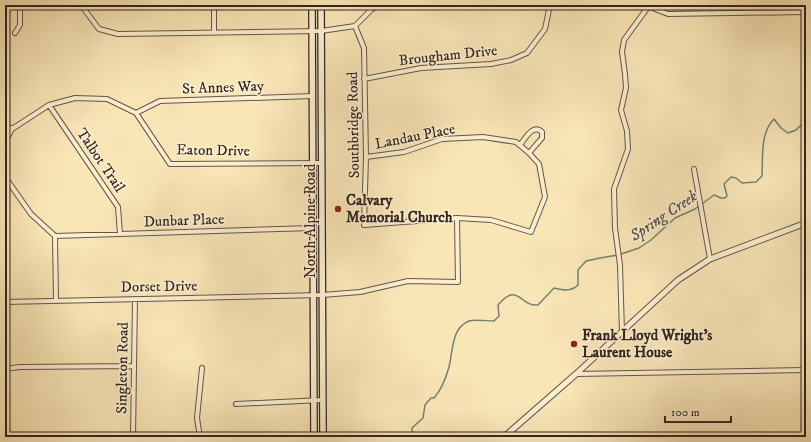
<svg xmlns="http://www.w3.org/2000/svg" width="811" height="442" font-family="'IM FELL DW Pica',serif">
  <rect width="100%" height="100%" fill="#f9e6b7"/>
  <filter id="stains"><feTurbulence type="fractalNoise" baseFrequency=".005" numOctaves="4"/><feColorMatrix values="0 0 0 0 .2 0 0 0 0 .09 0 0 0 0 .02 0 0 0 .5 -.17"/></filter>
  <radialGradient id="worn" r=".72"><stop offset=".6" stop-color="#630" stop-opacity="0"/><stop offset="1" stop-color="#630" stop-opacity=".3"/></radialGradient>
  <g fill="none" stroke-linecap="round" stroke-linejoin="round">
    <path stroke="#738274" stroke-width="1.5" d="M413,437L412,428L423,418L425,405L431,398H434C441,390 446,378 449,367C453,352 451,328 469,321C474,319 488,321 494,321L499,316L498,305C518,281 520,307 538,305L554,288C563,290 571,292 578,285V270L586,261L600,258L618,255L639,248L651,240L675,218L695,209L714,195L721,198H725L727,196L724,184L731,177L736,178L742,183L756,182L762,176C763,157 760,133 774,119L781,128L788,133L796,130L806,120"/>
    <g stroke="#645546" stroke-width="6">
      <path id="minor" d="M81,5L99,29L118,34L321,31L355,26L372,9L380,5
        M645,5L668,14L806,12
        M214,10V32
        M355,26L364,48L366,157L364,225L457,218L491,220L531,232L545,197L539,164L529,153L516,142L483,137L442,139L404,152L366,157
        M15,33L20,25V5
        M364,79L421,68L491,64L511,60L527,53L545,29L550,5
        M49,105L118,207L120,234
        M136,113L160,101L313,96
        M5,124L12,129
        M5,142L12,129L49,105L75,98L107,99L136,113L170,164L321,163
        M520,145C525,139 533,123 542,132V138L529,153
        M694,169L710,259
        M5,177L31,214L55,236L56,301
        M55,236L313,228
        M5,302L322,295L360,292L408,281L458,282L457,218
        M622,332L620,265L615,228L614,189L628,149L627,131L621,110L626,88L625,74L622,52L624,40L648,7
        M5,369L20,367L134,366
        M576,374L806,370
        M236,404L322,400
        M30,437L133,436
        M133,437L135,299
        M200,437L197,418L202,368"/>
    </g>
    <g stroke="#645546" stroke-width="7">
      <path id="tertiary" d="M504,437L576,374L678,280L710,259L806,223"/>
    </g>
    <g stroke="#332520" stroke-width="8">
      <path id="secondary" d="M312,5L314,437
        M321,5L323,437"/>
    </g>
    <use href="#minor" stroke="#fbefd0" stroke-width="4"/>
    <use href="#tertiary" stroke="#fbefd0" stroke-width="5"/>
    <use href="#secondary" stroke="#fbefd0" stroke-width="5.5"/>
  </g>
  <g fill="#8f2418" stroke="#fbefd0" stroke-width="1.5">
    <circle cx="338" cy="209" r="4"/>
    <circle cx="574" cy="344" r="4"/>
  </g>
  <g text-anchor="middle" stroke-width="3" stroke-linejoin="round" paint-order="stroke">
    <g font-size="15" fill="#332520" stroke="#fbefd0">
      <text transform="translate(448 55) rotate(-6)" y="5">Brougham Drive</text>
      <text transform="translate(223 87) rotate(-2)" y="5">St Annes Way</text>
      <text transform="translate(353 125) rotate(-91)" y="5">Southbridge Road</text>
      <text transform="translate(415 136) rotate(-11)" y="5">Landau Place</text>
      <text transform="translate(213 150) rotate(1)" y="5">Eaton Drive</text>
      <text transform="translate(101 160) rotate(56)" y="5">Talbot Trail</text>
      <text transform="translate(184 220) rotate(-2)" y="5">Dunbar Place</text>
      <text transform="translate(310 221) rotate(-90)" y="5">North Alpine Road</text>
      <text transform="translate(159 286) rotate(-1)" y="5">Dorset Drive</text>
      <text transform="translate(122 368) rotate(-89)" y="5">Singleton Road</text>
    </g>
    <g font-size="15" font-weight="bold" fill="#332520" stroke="#fbefd0" text-anchor="start">
      <text x="346" y="205">Calvary<tspan x="346" dy="17">Memorial Church</tspan></text>
      <text x="582" y="340">Frank Lloyd Wright's<tspan x="582" dy="17">Laurent House</tspan></text>
    </g>
    <g font-size="16" font-style="italic" fill="#53544a" stroke="#fbefd0">
      <text transform="translate(663 215) rotate(-34)" y="6">Spring Creek</text>
    </g>
  </g>
  <rect width="811" height="442" fill="none" stroke="#f9e6b7" stroke-width="20"/>
  <rect x="6" y="6" width="799" height="430" fill="none" stroke="#332520" stroke-width="2"/>
  <rect x="10" y="10" width="791" height="422" fill="none" stroke="#332520"/>
  <path d="M665 416v6h66v-6" fill="none" stroke="#332520" stroke-width="2"/>
  <text x="671" y="416" font-size="12" fill="#332520" stroke="#fbefd0" stroke-width="3" paint-order="stroke">100 m</text>
  <rect width="100%" height="100%" filter="url(#stains)"/>
  <rect width="100%" height="100%" fill="url(#worn)"/>
</svg>
